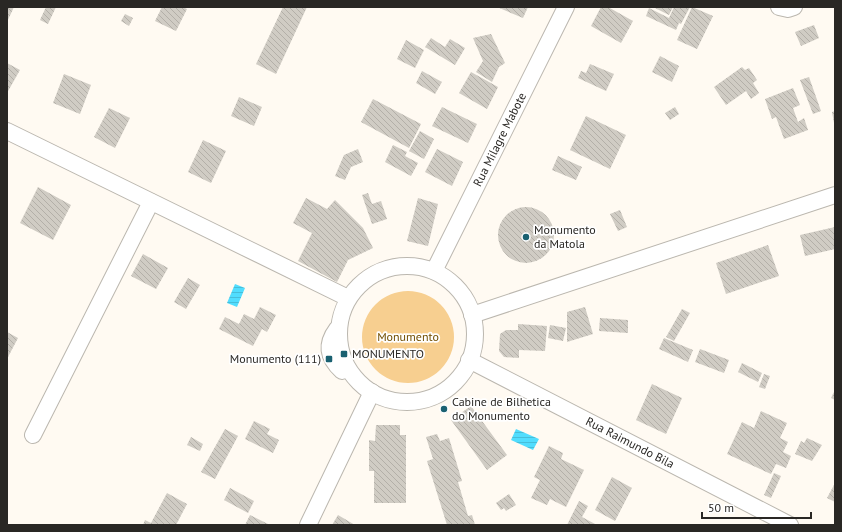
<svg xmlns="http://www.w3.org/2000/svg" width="842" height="532" font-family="'PT Sans',sans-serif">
  <defs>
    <pattern id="water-rules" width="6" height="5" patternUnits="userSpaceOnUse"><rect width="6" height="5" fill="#51ddfe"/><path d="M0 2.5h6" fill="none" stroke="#47beda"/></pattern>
    <pattern id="building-back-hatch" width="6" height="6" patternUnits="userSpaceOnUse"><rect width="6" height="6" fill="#d0ccc4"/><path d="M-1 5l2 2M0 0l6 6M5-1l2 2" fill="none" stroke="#b3afa8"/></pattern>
  </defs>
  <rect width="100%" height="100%" fill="#fffaf2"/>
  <path fill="#f7cf90" d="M362 337a46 46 0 1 1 92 0a46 46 0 1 1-92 0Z"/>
  <path fill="url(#water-rules)" d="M235,284L245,288L237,307L227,303Z
    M516,429L539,439L533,450L511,440Z"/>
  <path fill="url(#building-back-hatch)" d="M7,7H14L7,22Z
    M46,7H56L48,24L40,20Z
    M162,7H183L187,9L176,31L155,21Z
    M283,7H307L276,74L256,64Z
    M497,7H528L523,18Z
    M601,7H608L633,21L621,43L591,26Z
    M653,7H673L669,15Z
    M674,7H690L681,24L679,23L676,30L646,16L649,8L669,18Z
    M692,7L713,16L697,49L677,40Z
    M125,14L133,18L129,26L121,21Z
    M814,25L819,38L801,46L795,32Z
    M491,34L505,63L499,67L492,82L476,72L483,61L473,38Z
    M431,38L445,47L450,39L465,48L455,65L425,47Z
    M406,40L424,50L415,68L397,59Z
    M660,56L679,66L672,82L652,72Z
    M7,63L20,70L7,93Z
    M590,64L614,74L606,91L578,78L581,71L586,73Z
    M742,67L745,70L749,68L757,80L753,83L759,93L751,99L746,91L726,105L714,87Z
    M422,71L442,82L435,94L416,83Z
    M471,72L498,87L487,109L459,93Z
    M64,74L91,85L80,114L53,103Z
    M809,77L821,111L813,114L800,80Z
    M793,88L800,105L793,108L798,122L804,118L808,130L784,139L776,117L772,119L765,99Z
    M239,97L262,107L254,126L231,116Z
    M373,99L421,124L409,148L361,122Z
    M442,107L477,124L468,143L432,126Z
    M675,107L679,114L670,120L665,113Z
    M109,108L130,118L115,148L94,137Z
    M835,111V123H834L832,112Z
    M586,116L626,135L610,169L570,150Z
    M420,131L434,139L424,159L409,151Z
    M203,140L226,151L211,183L188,172Z
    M393,145L407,152L405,156L418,163L411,176L385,162Z
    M358,149L363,162L351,167L345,180L335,176L344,155Z
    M437,149L463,162L452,186L425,172Z
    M558,156L582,167L576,180L552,170Z
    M38,187L71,205L53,240L20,223Z
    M368,193L372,204L381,201L387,219L372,224L362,195Z
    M306,198L327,209L335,200L363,228L373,248L348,260L337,282L298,261L312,233L293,223Z
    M418,198L438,204L428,246L407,241Z
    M498 235a28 28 0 1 1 56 0a28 28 0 1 1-56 0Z
    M620,210L627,227L618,231L610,214Z
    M835,227V249L805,256L800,235Z
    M768,245L779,276L726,294L716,263Z
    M143,254L168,268L156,289L131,276Z
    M188,278L200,285L186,309L174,302Z
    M260,307L276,315L267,332L262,329L253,346L219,329L225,317L239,324L244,314L254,319Z
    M585,307L593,334L567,342V312Z
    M682,309L690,313L674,341L666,337Z
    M600,318L628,320V333L599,331Z
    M518,324L547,326L545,351L519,350V358L504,357L499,351L500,334L506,330H518Z
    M550,325L566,328L563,341L548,338Z
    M7,332L18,338L7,359Z
    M664,338L693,350L688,362L659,349Z
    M700,349L729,360L724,373L695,362Z
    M742,363L762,373L758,382L738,372Z
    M764,374L770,376L765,389L759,387Z
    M652,384L682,398L666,434L636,420Z
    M835,390V400L831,398Z
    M471,406L507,455L487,470L451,420Z
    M761,411L787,423L780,438L788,442L783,452L791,456L786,468L776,464L771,474L727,454L742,422L754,428Z
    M254,421L270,429L267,434L279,440L273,453L245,439Z
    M376,425H400V435H406V503H374V471H369V440L375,441Z
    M225,429L238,436L215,479L201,472Z
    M437,434L440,441L449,438L462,481L458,482L468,516L472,515L475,525H447L427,461L433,459L426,437Z
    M191,437L203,444L200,451L187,445Z
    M807,438L822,445L812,461L795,454L801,441L804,443Z
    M549,446L563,453L561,459L584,470L566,507L550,499L547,505L531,498L540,480L534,477Z
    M774,473L781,476L771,498L764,495Z
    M612,477L632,488L615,521L595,510Z
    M835,483V502L827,498Z
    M230,488L254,501L248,513L224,500Z
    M167,493L187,504L176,525H143L145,520L151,523Z
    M509,494L516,505L506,511L504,508L501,510L496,503Z
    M579,501L588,506L582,517L597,525H567Z
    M250,515L270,525H245Z
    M338,515L355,525H332Z"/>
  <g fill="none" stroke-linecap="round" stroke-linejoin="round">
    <g stroke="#bbb7af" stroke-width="18">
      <g id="minor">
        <path d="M779,7L788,9L794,7"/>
        <path d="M7,131L348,298"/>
        <circle cx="407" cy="334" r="68"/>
        <path id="s1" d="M434,271L566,7"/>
        <path d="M472,315L835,195"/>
        <path d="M337,329C325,345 328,358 342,371"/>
        <path id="s2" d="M469,360L790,525"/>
        <path d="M33,435L151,202"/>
        <path d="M308,525L372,392"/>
      </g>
    </g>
    <use href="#minor" stroke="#fff" stroke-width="16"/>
  </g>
  <g fill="#1a6171" stroke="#fff" stroke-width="1.5">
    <circle cx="526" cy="237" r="4"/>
    <rect x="340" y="350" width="8" height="8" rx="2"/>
    <rect x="325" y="355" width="8" height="8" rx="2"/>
    <circle cx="444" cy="409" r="4"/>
  </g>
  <g text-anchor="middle" stroke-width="3.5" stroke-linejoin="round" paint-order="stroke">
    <g font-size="12" fill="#292724" stroke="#fff">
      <text dy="4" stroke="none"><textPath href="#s1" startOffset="147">Rua Milagre Mabote</textPath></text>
      <text dy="4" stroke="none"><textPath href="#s2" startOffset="181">Rua Raimundo Bila</textPath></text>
    </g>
    <g font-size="12" fill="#292724" stroke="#fff" text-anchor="start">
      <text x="534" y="234">Monumento<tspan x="534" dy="14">da Matola</tspan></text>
      <text x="352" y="358">MONUMENTO</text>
      <text x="321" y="363" text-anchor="end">Monumento (111)</text>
      <text x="452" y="406">Cabine de Bilhetica<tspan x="452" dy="14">do Monumento</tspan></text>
    </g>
    <g font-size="12" fill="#714e00" stroke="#fff">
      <text x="408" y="341">Monumento</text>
    </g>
  </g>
  <rect width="842" height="532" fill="none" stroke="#292724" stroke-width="16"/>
  <path d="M702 512v6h109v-6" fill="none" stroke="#292724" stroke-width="2"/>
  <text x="708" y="512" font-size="12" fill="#292724" stroke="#ffffff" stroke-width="3" paint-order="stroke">50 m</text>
</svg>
